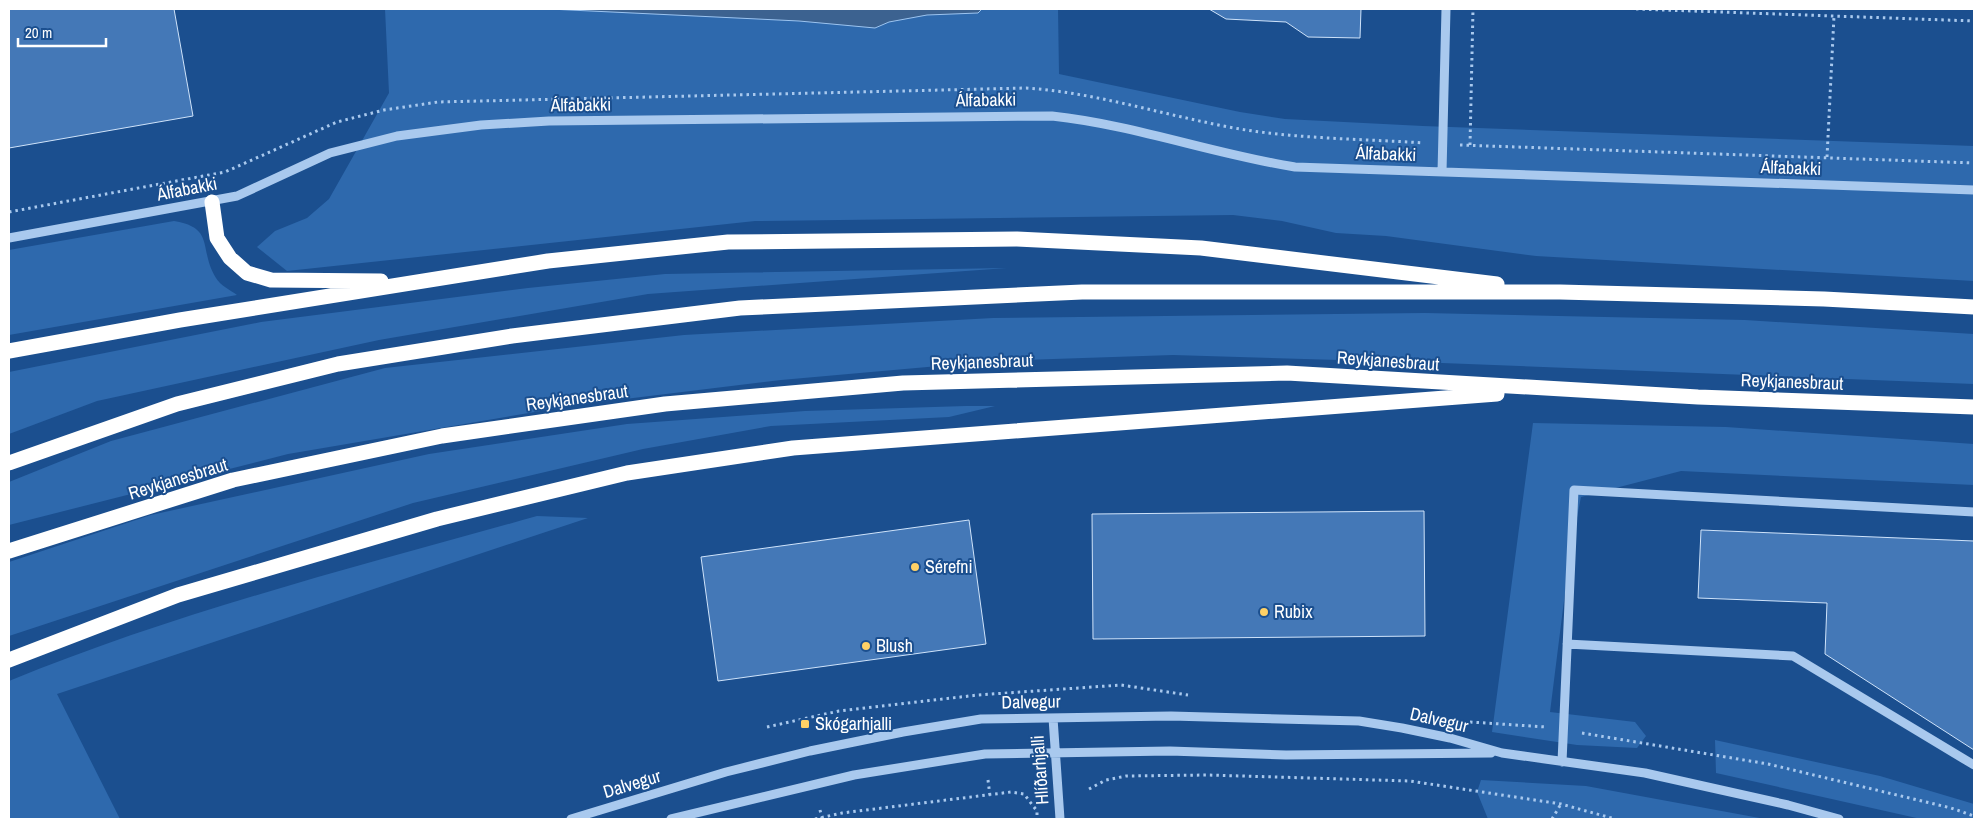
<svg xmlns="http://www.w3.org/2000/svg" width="1983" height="828" font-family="'Archivo Narrow',sans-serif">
  <rect width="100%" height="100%" fill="#1b4f8f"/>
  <path fill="#2e69ad" d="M385,9H1058L1059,74L1240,112L1285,119L1423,126L1974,146V281L1536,256L1386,236L1336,233L1282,221L1233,215L755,221L287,271L257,247L275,231L307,218L329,199L389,93Z
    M174,221C216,228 198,249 216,278C220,285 230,290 237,295L9,335V250Z
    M1007,268L648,294L379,340L97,401L9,434V372L261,322L528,288L665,274Z
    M1425,313L1745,320L1974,334V384L1442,363L1173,355L995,361L781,380L576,405L288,454L9,525V482L111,441L385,368L684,335L993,318Z
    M966,406H995L949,417L771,426L643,449L413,503L9,636V562L151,515L429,454L627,424L805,411Z
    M1533,423L1726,427L1974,444V485L1681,471L1581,497L1570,553L1550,712L1635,722L1646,736L1637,748L1577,745L1492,732Z
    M537,516L588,518L57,694L120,819H9V681C179,611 360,566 537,516Z
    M1715,740L1880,776L1974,804V819H1921L1716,773Z
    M1481,780L1586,786L1765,819H1488L1477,792Z"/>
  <path fill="#3c6290" stroke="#9cc4f0" d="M549,9H982L978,13L927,15L889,22L875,28L799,21Z"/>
  <path fill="#4478b7" stroke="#cfe3fa" d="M9,9H174L193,116L9,148Z
    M1209,9H1361L1360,38L1308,37L1286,22L1226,19Z
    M1424,511L1425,636L1093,639L1092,514Z
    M969,520L986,644L718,681L701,557Z
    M1701,530L1974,541V750L1825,654L1827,603L1698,598Z"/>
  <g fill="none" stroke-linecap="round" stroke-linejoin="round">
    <path stroke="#a9c9ee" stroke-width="3" stroke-dasharray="2.5 4" stroke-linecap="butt" d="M1636,9L1974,21
      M1460,145L1974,163
      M1470,145L1473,9
      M1827,157L1834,16
      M9,212L225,172L337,122L384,110L438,102L1026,88C1101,93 1172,118 1246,130C1305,139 1365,139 1424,143
      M1470,722L1546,727
      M767,727L839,711L978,695L1121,685L1188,695
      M1582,733L1768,764L1951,808L1974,816
      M988,780L990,796
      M1089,789L1106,780L1126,776L1208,775L1410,781L1561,804L1615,819
      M820,810L822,818
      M815,819L842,813L1011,792L1024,794L1037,811V819
      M1552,819L1561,804"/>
    <path stroke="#a9c9ee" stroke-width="9" d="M1442,172L1446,9
      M9,238L237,196L330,153L397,136L481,125L549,121L1052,116C1135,125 1213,154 1295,167L1974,190
      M1567,644L1793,656L1974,765
      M1053,718L1060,819
      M1562,762L1574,490L1974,512
      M571,819L726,772L810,751L903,732L981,719L1171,716L1359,721L1402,728L1450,738L1502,753L1645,773L1788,805L1839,819
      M671,819L854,775L985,754L1170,751L1286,755L1491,753"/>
    <path stroke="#fff" stroke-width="15" d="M212,202L217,238L230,258L247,273L271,280L381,281
      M9,351L180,320L548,261L728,242L1017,239L1201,248L1497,284
      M9,463L177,404L338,364L512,336L740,308L1082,292H1560L1824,299L1974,307
      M9,551L233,480L442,436L665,404L903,383L1287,373L1698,397L1974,407
      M9,660L178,595L437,519L627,473L793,448L1497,394"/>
  </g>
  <g fill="#ffd166" stroke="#1b4f8f" stroke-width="2">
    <circle cx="915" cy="567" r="5"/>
    <circle cx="1264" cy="612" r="5"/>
    <circle cx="866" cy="646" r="5"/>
    <rect x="800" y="719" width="10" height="10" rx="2.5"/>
  </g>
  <g text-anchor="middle" stroke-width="4" stroke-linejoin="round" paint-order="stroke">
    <g font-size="18" fill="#fff" stroke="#1b4f8f">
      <text transform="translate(986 100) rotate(-1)" y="6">Álfabakki</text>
      <text transform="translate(581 105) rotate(-1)" y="6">Álfabakki</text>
      <text transform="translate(1386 154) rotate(2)" y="6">Álfabakki</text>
      <text transform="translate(1791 168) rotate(2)" y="6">Álfabakki</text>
      <text transform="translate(187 189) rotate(-11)" y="6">Álfabakki</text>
      <text transform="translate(1388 361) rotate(4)" y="6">Reykjanesbraut</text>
      <text transform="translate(982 362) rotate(-2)" y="6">Reykjanesbraut</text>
      <text transform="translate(1792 382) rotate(2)" y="6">Reykjanesbraut</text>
      <text transform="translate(577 398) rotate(-8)" y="6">Reykjanesbraut</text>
      <text transform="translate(178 479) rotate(-17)" y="6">Reykjanesbraut</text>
      <text transform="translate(1031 702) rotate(-1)" y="6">Dalvegur</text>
      <text transform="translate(1439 720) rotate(13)" y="6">Dalvegur</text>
      <text transform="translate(1040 770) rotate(-94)" y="6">Hlíðarhjalli</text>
      <text transform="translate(632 784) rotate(-17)" y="6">Dalvegur</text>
    </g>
    <g font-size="18" fill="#fff" stroke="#1b4f8f" text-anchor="start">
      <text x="925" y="573">Sérefni</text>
      <text x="1274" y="618">Rubix</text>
      <text x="876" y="652">Blush</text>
      <text x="815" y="730">Skógarhjalli</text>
    </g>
  </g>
  <rect width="1983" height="828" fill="none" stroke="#ffffff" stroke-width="20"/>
  <path d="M18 38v8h88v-8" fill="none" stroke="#ffffff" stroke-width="2.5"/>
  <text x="25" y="38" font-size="15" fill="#ffffff" stroke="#1b4f8f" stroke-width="4" paint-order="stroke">20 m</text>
</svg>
